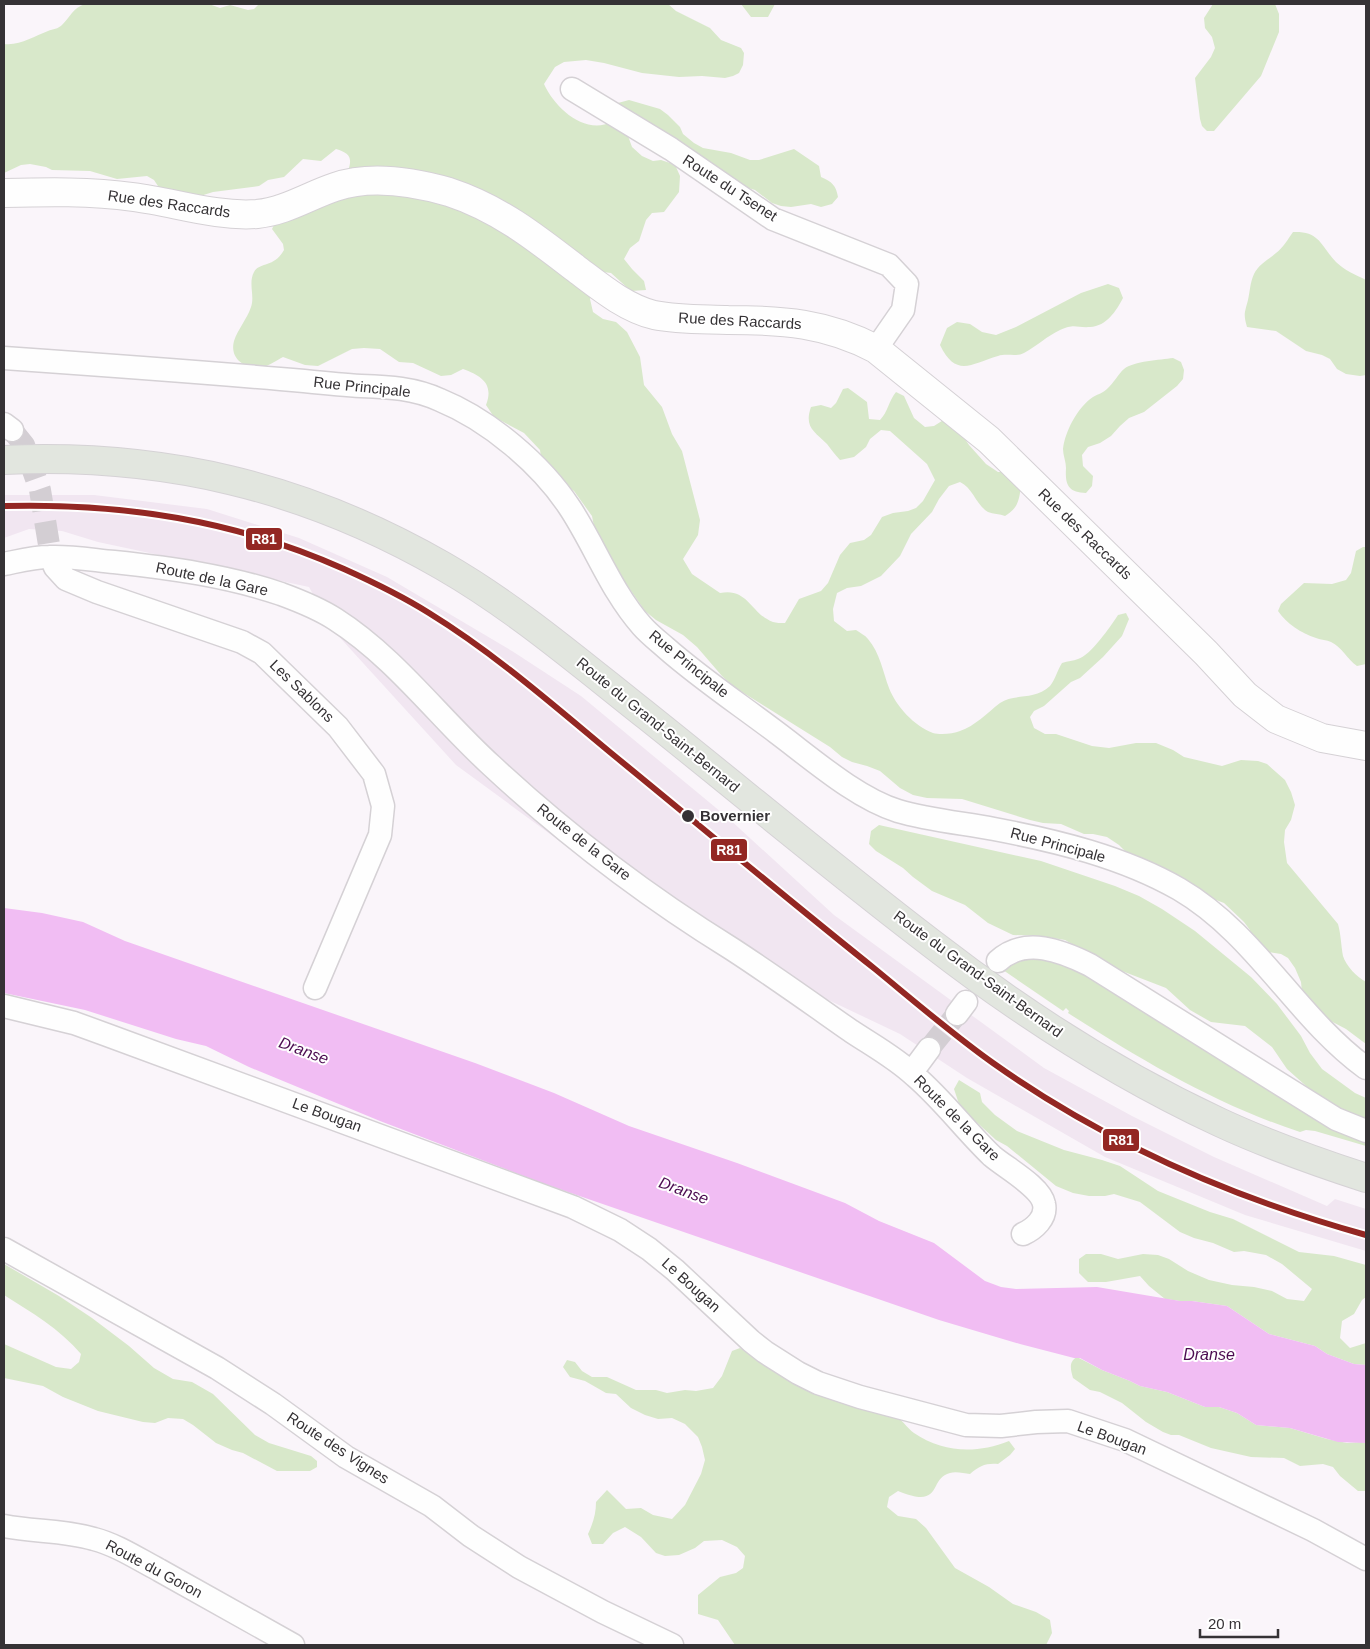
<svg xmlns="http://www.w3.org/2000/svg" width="1370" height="1649" font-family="Helvetica,sans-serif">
  <rect width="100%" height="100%" fill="#faf5fa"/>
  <path fill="#f1e6f1" d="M4,495H94L207,509L299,538L387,577L512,651L581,696L727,817L834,915L1044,1068L1132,1116L1214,1157L1327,1206L1335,1199L1366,1209V1251L1245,1215L1105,1157L967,1078L900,1034L681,930L456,765L333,630L309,587L98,542L62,531L29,529L4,538Z"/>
  <path fill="#d8e8ca" d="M85,4H209L220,8L230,5L248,10L254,9L259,4H668L676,11L710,28L721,40L741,48L744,53L743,65L739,73L733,76L725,78L702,76L679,77L642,73L604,63L586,60L564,62L555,67L544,84C555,108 584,135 612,122L618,103L629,100L660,109L668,115L680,127L683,134L694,143L703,148L731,153L750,160H759L794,149L819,166L821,177C832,182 836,185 838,197L832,204L821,207L811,204L791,207L781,206L772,203L755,190L732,183L642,124L628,136L632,147L642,156L653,161L661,160L670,163L676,167L680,176L679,192L664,212L652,213L646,220L639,241L630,248L624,259L632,269L644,281L646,290L631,291L611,273L603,272L590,299L593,312L603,319L616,322L627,332L640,357L644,385L662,407L672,434L682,451L700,520L698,535L683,559L692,574L720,593C748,587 751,614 773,622C776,623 781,623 785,623L799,599L821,591L828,583L840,555L850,543L864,540L871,535L882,517L893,513L908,511L916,508L923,501L935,480L927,464L890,431L881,430L870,439L866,447L854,457L840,460C835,455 831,449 827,444C814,431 804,427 811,407L821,405L831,408L836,403L843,389L848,388L867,402L869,419L880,420C888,412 889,400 896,392L904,396L914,418L925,427L934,426L945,419L957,427L969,445L986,464L998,472H1006L1021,486C1019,501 1018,508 1005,516C1000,514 993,514 988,512C976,505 973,488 960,482L949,486L939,499L932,512L911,534L900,556L881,576L861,586L847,588L837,593L833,609L834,621L847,631L856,630C860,633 865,635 868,639C880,653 883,672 889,688C896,706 914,726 933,733C940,735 953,734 960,731C975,726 987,713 1000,703C1014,693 1034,701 1050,686C1055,680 1058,669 1062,663C1068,661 1073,661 1078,659C1091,655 1110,627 1118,615L1126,613L1129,619L1122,636L1103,657L1080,678L1071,682L1044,706L1034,711L1030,717L1034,728L1045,734H1056L1092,746L1109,748L1136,743H1156L1173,750L1184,757L1222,766L1241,760L1258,761L1267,764L1285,780L1291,792L1295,805L1291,820L1285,830L1284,842L1287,863L1338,924C1341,935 1341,945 1343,956C1346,966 1357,977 1366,982V1044L1346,1029L1323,1017L1302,992L1301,982L1295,968L1288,958L1281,954L1268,952L1250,937V930L1244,922L1224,903L1200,894L1131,857L1119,845L1107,837L1093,834H1084L1061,824L1043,823L1030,820L962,799L927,798L913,795L900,788L880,771L867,766L852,762L842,757L830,747L734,687L722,676L697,647L683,635L656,620L645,611L597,542L592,516L574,491L559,481L541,457L540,450L524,433L494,417L486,405C494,384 482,376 463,369L451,375L441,376L413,363L399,362L380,349L364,348L352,349L318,366L305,365L283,357C277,360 269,366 262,367C246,370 229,359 234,341C238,329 247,319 251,307C255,296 248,283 254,272C259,262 274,268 284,250L283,244L272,229L275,223L348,171C353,157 349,153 336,149L321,161L303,159L284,177L268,180L259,186L213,192L194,198L161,195L158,186L154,180L147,176L117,179L90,171L52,170L46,167L30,164L21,165L4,173V44C20,46 34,36 48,31C53,29 58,29 62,25C70,17 73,8 85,4Z
    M741,4H775L768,17H751Z
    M1213,4H1275L1279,14V32L1261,76L1214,131H1207L1202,126L1200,119L1195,78L1211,57L1215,48L1212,37L1205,28L1204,18Z
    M1293,232C1320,231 1320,245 1336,262C1344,270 1356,275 1366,280V375L1360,376L1346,374L1337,369L1330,359L1322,355L1306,351L1276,331L1247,327C1243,314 1245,312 1248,300C1250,291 1250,283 1254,274C1259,264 1268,260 1276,253C1283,248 1288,239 1293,232Z
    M1108,284L1119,288L1123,298C1116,311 1107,326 1090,327C1076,328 1075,323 1060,330C1047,336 1037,346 1024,353C1017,357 1006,353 998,356C971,364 956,378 940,345L947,328L957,322L970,324L982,332L996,335L1016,327L1081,293Z
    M1173,358L1181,362L1184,370L1183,379L1177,386L1144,412L1129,418L1120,426L1111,436L1100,443L1088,447L1082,455L1083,466L1093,476L1092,486L1086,493C1068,492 1065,485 1066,468C1066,462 1063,455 1063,449C1065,431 1078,407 1093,397C1098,394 1103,393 1107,389C1114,383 1118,374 1124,369C1134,361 1160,360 1173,358Z
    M1363,547H1366V664L1357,666C1347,659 1342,647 1331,642C1327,640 1321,640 1316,638C1301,633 1287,624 1278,611L1281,604L1304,583L1332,584L1346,580L1351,573L1356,551Z
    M879,825L1041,861L1115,886L1139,896L1162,909L1195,931L1251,977L1277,1004L1301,1036L1310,1053L1322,1069L1355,1093L1366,1098V1122L1324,1102L1287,1069L1272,1047L1245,1026L1211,1022L1190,1010L1166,988L1096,961L1079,948L1065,940L1041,936L1013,935L988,923L965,905L932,891L913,877L903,868L876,851L869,844L871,831Z
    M1023,957H1055L1366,1137V1146L1315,1131L1306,1130L1300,1132C1217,1105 1141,1060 1068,1013L1069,1011L1066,1008L1063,1011L1003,970Z
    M959,1080L980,1093L982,1102L995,1115L1017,1131L1064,1150L1102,1160L1120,1166L1158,1191L1210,1212L1233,1219L1299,1252L1334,1256L1366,1265V1297L1362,1300L1354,1314L1342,1321L1340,1338L1350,1348L1366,1343V1365L1354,1364L1327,1354L1315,1346L1269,1334L1227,1306L1192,1301H1180L1165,1299L1149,1286L1140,1276L1106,1282H1088L1079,1273V1259L1086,1254H1101L1118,1259L1143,1254L1158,1255L1169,1259L1188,1271L1209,1280L1232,1285L1254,1287L1272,1291L1287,1299L1304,1301L1312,1289L1282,1264L1266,1255L1244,1251L1234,1252L1213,1243L1194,1238L1180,1232L1140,1202L1114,1194L1105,1196H1089L1073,1193L1056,1186L1007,1146L996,1140L960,1107L954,1089Z
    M4,1264L59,1296L92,1318L129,1346L154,1368L173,1379L192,1382L213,1394L255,1435L269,1443L311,1456L317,1461V1467L310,1471H277L243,1453L232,1450L216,1443L193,1425L183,1419L168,1418L155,1423L143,1422L98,1411L63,1397L43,1386L4,1378V1344L56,1367L71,1369L79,1362L81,1354C60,1329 31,1312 4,1295Z
    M740,1348C774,1371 808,1390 846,1403C856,1406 865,1411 875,1413C881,1414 889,1412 894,1415C901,1418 907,1428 914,1433C944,1453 976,1454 1009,1441L1015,1449L1010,1455L998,1464C986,1463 979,1466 970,1474C964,1473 955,1471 950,1473C928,1478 944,1510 898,1491L889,1497L887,1507L898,1516L916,1519L926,1528L955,1568L989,1587L1013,1604L1036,1612L1050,1620L1052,1633L1046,1645H735L718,1620L698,1614V1595L720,1577L736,1573L743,1568L745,1556L737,1547L722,1540L704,1541L695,1548L679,1555L665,1556L656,1553L641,1537L625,1527L613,1533L603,1544H592L588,1534C593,1523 596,1514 596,1502L607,1490L626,1509L641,1508L653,1515L672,1519L685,1505L701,1474L705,1460L702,1447L698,1437L685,1424L672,1418L658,1419L645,1415L631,1408L616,1394L606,1393L585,1381L570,1377L563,1367L567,1360L575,1362L582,1371L592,1377H607L636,1390H656L667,1393L685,1390L696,1391L713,1388L722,1376L732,1351Z
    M1077,1357L1102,1370L1130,1381L1140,1386L1167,1392L1205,1407H1219L1237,1413L1256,1425L1290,1428L1327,1439L1347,1443L1361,1442L1366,1443V1491H1358L1340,1476L1333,1467L1323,1464L1300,1466L1284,1458L1251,1457L1211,1448L1179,1435H1171L1163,1432L1146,1422L1122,1403L1100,1392L1090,1390L1073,1378C1071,1370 1068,1362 1077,1357Z"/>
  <path fill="#f1bdf3" d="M4,908L42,913L83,922L125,941L475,1063L554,1093L629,1126L737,1163L845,1203L879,1221L934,1243L985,1281L1001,1287L1016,1289L1097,1287L1180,1301H1192L1227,1306L1269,1334L1315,1346L1327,1354L1354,1364L1366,1365V1443L1338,1442L1290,1428L1256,1425L1237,1413L1219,1407H1205L1167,1392L1140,1386L1130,1381L1102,1370L1080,1358H1074L1020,1344L939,1320L539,1182L380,1121L249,1067L206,1046L176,1039L85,1010L4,993Z"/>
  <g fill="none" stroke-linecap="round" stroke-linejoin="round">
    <path stroke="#d3ced3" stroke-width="22" stroke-dasharray="22 11" stroke-linecap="butt" d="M12,430L24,445L40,490L51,557
      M929,1049L957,1014"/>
    <g stroke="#d5d1d5" stroke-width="25">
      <path id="street" d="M572,89L671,149L773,219L889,265L907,284L903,310L876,349
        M4,358C104,365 204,372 304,381C323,383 342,385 361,386C389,387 414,388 440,400C489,420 541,464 570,508C595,546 611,591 642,626C649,634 658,641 666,648C700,678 739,704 776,732C811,758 856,798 898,811C929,820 962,823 994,829C1057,841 1123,857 1179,889C1256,934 1296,1017 1366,1068
        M4,424L12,430
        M51,557L55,567L66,579L97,592L242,642L262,653L338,727L374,774L383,806L380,835L315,988
        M4,564C19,561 34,557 49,557C71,556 93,560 114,562C171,568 228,576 281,594C300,601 318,608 335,619C396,658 439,718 492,766C564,833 648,897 732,949C772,975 811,1003 851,1031C872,1045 896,1058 915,1076C943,1100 965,1130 992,1156C1006,1168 1041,1187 1044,1204C1047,1218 1034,1229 1023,1234
        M998,961C1025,936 1062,951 1090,965L1336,1119L1366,1131
        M4,1006L74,1023L107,1035L573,1207L620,1230L649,1249L675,1270L751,1341L765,1352L798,1373L818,1383L860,1397L966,1425L1001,1426L1036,1422L1068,1421L1125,1440L1313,1530L1366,1559
        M957,1014L966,1002
        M912,1072L929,1049
        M4,1249L217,1368L273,1404L346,1457L432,1506L471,1536L519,1567L603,1612L672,1645
        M4,1526C34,1532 64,1530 94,1539C117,1545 138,1559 159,1570C204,1595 249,1620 293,1645"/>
    </g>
    <g stroke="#d5d1d5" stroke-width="30">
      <path id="secondary" d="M4,193C46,192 91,191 133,197C174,202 215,217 257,214C286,211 308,196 335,187C370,175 414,182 449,192C498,208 535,237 575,268C599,286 625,308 654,315C679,320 703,319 728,320C783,320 826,323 876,349L989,440L1206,653L1245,695L1276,719L1322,738L1366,746"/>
    </g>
    <g stroke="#d5d2d5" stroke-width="30">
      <path id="primary" d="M4,460C163,453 304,486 443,566C516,608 581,664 647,716C741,791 834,869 931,943C1020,1012 1116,1074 1219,1122C1266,1144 1317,1162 1366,1178"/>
    </g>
    <use href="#street" stroke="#fefefe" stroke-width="22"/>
    <use href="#secondary" stroke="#fefefe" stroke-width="28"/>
    <use href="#primary" stroke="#e2e6df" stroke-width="28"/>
    <g stroke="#fff" stroke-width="10">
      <path id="rail-1" d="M4,506C123,503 235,520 344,569C373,582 402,596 429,613C494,653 552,704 611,753C699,825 786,898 875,969C914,1001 952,1034 993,1063C1106,1143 1233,1198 1366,1235"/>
    </g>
    <use href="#rail-1" stroke="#932723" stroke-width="6"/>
  </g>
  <circle fill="#353235" stroke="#fff" stroke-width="2" cx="688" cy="816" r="7"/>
  <g text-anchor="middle" stroke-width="4" stroke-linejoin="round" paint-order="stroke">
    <g font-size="15" fill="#353235" stroke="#fff">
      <text transform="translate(730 188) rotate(33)" y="5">Route du Tsenet</text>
      <text transform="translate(169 204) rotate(8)" y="5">Rue des Raccards</text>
      <text transform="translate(740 321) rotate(3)" y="5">Rue des Raccards</text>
      <text transform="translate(362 387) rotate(6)" y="5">Rue Principale</text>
      <text transform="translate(1085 534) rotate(44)" y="5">Rue des Raccards</text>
      <text transform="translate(212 579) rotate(12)" y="5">Route de la Gare</text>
      <text transform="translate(689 664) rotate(39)" y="5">Rue Principale</text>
      <text transform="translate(302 691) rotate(44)" y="5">Les Sablons</text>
      <text transform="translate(658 725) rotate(39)" y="5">Route du Grand-Saint-Bernard</text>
      <text transform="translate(584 842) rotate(38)" y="5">Route de la Gare</text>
      <text transform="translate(1058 845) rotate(15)" y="5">Rue Principale</text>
      <text transform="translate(978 974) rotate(36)" y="5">Route du Grand-Saint-Bernard</text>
      <text transform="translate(327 1115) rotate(20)" y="5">Le Bougan</text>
      <text transform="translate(957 1118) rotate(45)" y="5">Route de la Gare</text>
      <text transform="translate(691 1285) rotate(42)" y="5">Le Bougan</text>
      <text transform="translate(1112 1438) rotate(20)" y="5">Le Bougan</text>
      <text transform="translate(338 1448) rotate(33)" y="5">Route des Vignes</text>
      <text transform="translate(154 1569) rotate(28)" y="5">Route du Goron</text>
    </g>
    <g font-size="15" font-weight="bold" fill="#353235" stroke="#fff" text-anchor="start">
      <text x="700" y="821">Bovernier</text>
    </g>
    <g font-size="16" font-style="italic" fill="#4c0c51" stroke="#fff">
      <text transform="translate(304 1050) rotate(20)" y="6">Dranse</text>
      <text transform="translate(684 1190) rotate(20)" y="6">Dranse</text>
      <text x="1209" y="1360">Dranse</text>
    </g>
  </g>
  <g stroke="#fff" stroke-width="2">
    <rect x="245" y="527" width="38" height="24" rx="5" fill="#932723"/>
    <rect x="710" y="838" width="38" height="24" rx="5" fill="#932723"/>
    <rect x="1102" y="1128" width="38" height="24" rx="5" fill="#932723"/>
  </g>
  <g font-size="14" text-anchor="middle" font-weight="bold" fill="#fff">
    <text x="264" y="544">R81</text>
    <text x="729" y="855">R81</text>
    <text x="1121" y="1145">R81</text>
  </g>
  <rect width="1370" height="1649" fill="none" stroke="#353235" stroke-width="10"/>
  <path d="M1200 1629v8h78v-8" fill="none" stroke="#353235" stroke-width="2.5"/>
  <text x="1208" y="1629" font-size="15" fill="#353235" stroke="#ffffff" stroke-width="4" paint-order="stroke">20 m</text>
</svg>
